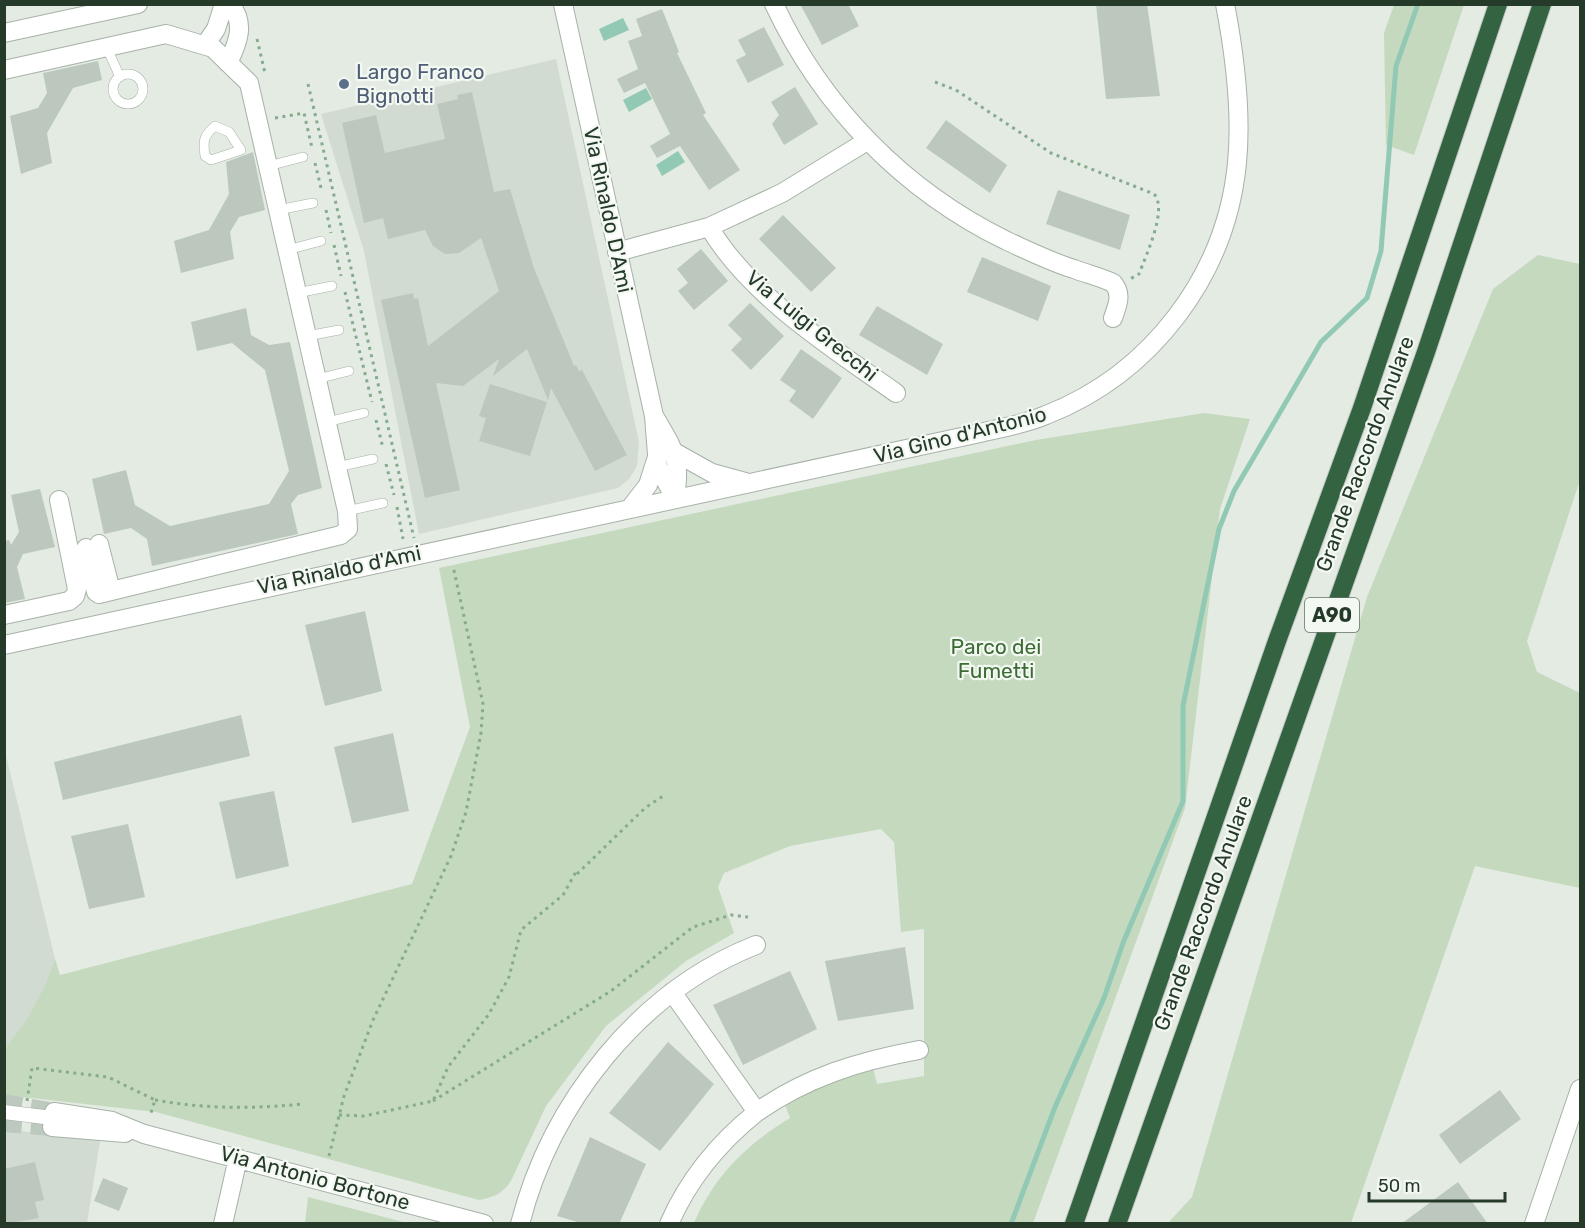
<svg xmlns="http://www.w3.org/2000/svg" width="1585" height="1228" font-family="Rubik,sans-serif">
  <rect width="100%" height="100%" fill="#e3ebe3"/>
  <path fill="#d1dbd2" d="M556,59L639,442L637,466L629,479L618,488L419,534L364,251L321,114Z
    M4,747L55,959L46,983L28,1017L5,1049Z
    M5,1129L100,1141L87,1223L5,1224Z"/>
  <path fill="#c5d9bf" d="M1394,5H1464L1414,155L1386,145L1384,33Z
    M1538,255L1580,264V480L1527,641L1537,672L1580,693V888L1475,866L1351,1223H1168L1192,1197L1367,597L1493,289Z
    M1204,413L1250,419L1220,509L1185,808L1033,1223H694C714,1176 747,1144 790,1118L785,1105L812,1087L873,1068L877,1084L924,1076V929L901,932L894,842L881,829L790,846L724,873L718,887L734,933L686,961L606,1026L546,1106L511,1181C502,1194 494,1197 479,1200L156,1112L5,1095V1049L28,1017L46,983L55,959L60,975L412,884L470,727L439,568L1036,440Z
    M308,1197L407,1223H305Z"/>
  <path fill="#92c9b5" d="M623,18L629,30L604,41L599,29Z
    M646,88L652,99L629,112L623,100Z
    M678,151L685,162L662,176L656,165Z"/>
  <g fill="none" stroke-linecap="round" stroke-linejoin="round">
    <path stroke="#92c9b5" stroke-width="5" d="M1011,1224L1055,1107L1104,998L1123,943L1183,801V706L1219,529L1234,491L1321,342L1367,298L1381,251L1396,66L1418,4"/>
  </g>
  <path fill="#bcc8bd" d="M800,4H848L859,26L822,45Z
    M1096,4H1147L1160,96L1106,99Z
    M662,9L679,52L677,53L706,113L703,115L740,170L709,190L680,146L657,158L650,146L670,134L645,83L624,93L617,79L638,69L628,41L642,36L636,19Z
    M764,27L784,65L748,83L736,60L746,55L738,40Z
    M98,61L102,80L73,88L47,133L52,163L21,174L10,116L38,108L47,93L43,73Z
    M795,87L818,124L784,145L772,124L779,115L771,102Z
    M472,92L494,192L510,189L534,268L574,366L576,365L579,371L582,370L627,455L595,471L551,388L548,400L527,349L493,376L499,359L463,386L436,383L460,490L425,498L381,300L413,293L414,299L418,298L428,346L499,291L481,238L459,253L445,254L433,246L425,230L388,239L383,218L364,223L342,123L376,115L385,153L445,139L437,104L458,99L457,95Z
    M946,120L1007,165L990,193L926,148Z
    M253,152L265,210L239,217L230,232L234,259L181,273L174,241L209,230L229,194L226,162Z
    M1058,190L1130,215L1120,250L1046,224Z
    M783,215L836,268L811,292L759,239Z
    M701,249L728,281L694,310L678,291L688,283L677,269Z
    M982,257L1051,286L1038,321L967,292Z
    M750,303L784,336L751,370L731,350L742,339L728,325Z
    M877,306L943,344L927,375L859,335Z
    M246,308L251,335L269,345L290,342L322,488L298,495L291,504L298,534L152,566L147,539L131,528L104,534L92,479L126,470L135,505L170,526L269,504L289,471L265,370L232,343L197,351L191,322Z
    M801,349L842,378L813,419L789,401L796,391L780,380Z
    M490,384L547,402L530,456L479,441L486,418L479,416Z
    M40,489L55,547L23,554L17,567L25,599L4,603V541L9,540L11,545L19,532L11,495Z
    M365,611L382,691L325,706L305,625Z
    M241,715L250,756L63,800L54,762Z
    M393,733L409,811L352,823L334,747Z
    M274,791L289,866L236,879L219,802Z
    M128,824L145,897L89,909L71,836Z
    M905,947L914,1009L838,1021L825,961Z
    M790,971L817,1029L743,1065L713,1005Z
    M668,1042L714,1084L660,1151L609,1113Z
    M1500,1090L1521,1119L1460,1164L1439,1135Z
    M590,1137L646,1164L619,1224H584L557,1216Z
    M35,1162L44,1200L35,1202L39,1218L4,1224V1169Z
    M103,1178L128,1188L119,1211L94,1201Z
    M1458,1182L1488,1224H1401Z"/>
  <g fill="none" stroke-linecap="round" stroke-linejoin="round">
    <path stroke="#bdc8be" stroke-width="18" stroke-dasharray="18 9" stroke-linecap="butt" d="M4,1103L54,1112
      M4,1123L52,1127"/>
    <g stroke="#a6b2a7" stroke-width="10">
      <path id="service" d="M106,46L120,77
        M113 89a15 15 0 1 1 30 0a15 15 0 1 1-30 0Z
        M215,126L229,132L241,150L211,160L205,156C203,141 203,136 215,126Z
        M268,166L303,157
        M278,210L313,203
        M287,250L321,241
        M297,293L332,286
        M307,336L339,330
        M317,379L349,371
        M327,422L364,413
        M337,467L373,459
        M347,511L383,503"/>
    </g>
    <g stroke="#a6b2a7" stroke-width="15">
      <path id="pedestrian" d="M4,1112L52,1118"/>
    </g>
    <g stroke="#a6b2a7" stroke-width="20">
      <path id="minor" d="M563,4L654,416L658,467L675,498
        M774,4C822,107 904,191 1007,241C1029,251 1051,262 1074,269C1087,274 1101,277 1113,283C1123,294 1117,306 1113,318
        M4,33L138,4
        M205,45L216,29L224,4
        M228,63C238,43 246,23 230,4
        M4,70L166,34L213,48L249,83L347,511L348,529L341,535L99,594L96,592L86,548
        M709,227C750,296 832,348 896,393
        M617,252L709,227L782,193L867,141
        M656,419C675,452 681,459 675,498
        M676,453L712,473L745,482
        M631,507L648,485L657,457
        M99,544L111,591
        M4,615L69,601L75,596L77,589L59,500
        M4,645L980,433C1002,428 1025,424 1046,415C1151,374 1226,276 1237,163C1242,111 1235,56 1225,4
        M54,1112L112,1121L144,1134L484,1224
        M757,1112C807,1077 859,1061 919,1050
        M52,1127L125,1133
        M223,1224L238,1158
        M520,1224C551,1103 639,991 756,945
        M669,1224C689,1178 718,1143 757,1112L672,992
        M1534,1224L1580,1089"/>
    </g>
    <g stroke="#c2c8c3" stroke-width="20">
      <path id="motorway" d="M1074,1224L1277,641L1362,408L1498,4
        M1117,1224L1426,352L1542,4"/>
    </g>
    <path stroke="#87ab8d" stroke-width="3" stroke-dasharray="3 4.5" stroke-linecap="butt" d="M257,39L265,73
      M935,82L956,90L1051,153L1154,194C1168,209 1146,255 1139,274L1130,279
      M308,84L414,538
      M275,118L304,113L312,148
      M315,163L322,192
      M326,210L331,233
      M334,245L341,276
      M345,292L372,402
      M376,420L383,448
      M386,464L394,495
      M397,507L403,539
      M577,874L645,808L666,794
      M155,1100C205,1109 252,1109 303,1104
      M27,1101L32,1068L108,1077L155,1100L150,1116
      M433,1101L611,991L693,927L731,915L748,917
      M339,1115L364,1116L433,1101L448,1067L489,1014L509,977L521,930L563,895L577,870
      M329,1156L344,1096L373,1020L451,856L466,812L481,733L483,704L453,566"/>
    <use href="#service" stroke="#fff" stroke-width="9"/>
    <use href="#pedestrian" stroke="#fff" stroke-width="14"/>
    <use href="#minor" stroke="#fff" stroke-width="18"/>
    <use href="#motorway" stroke="#346341" stroke-width="18"/>
  </g>
  <circle fill="#5c6f8a" stroke="#f3f8f3" stroke-width="2" cx="344" cy="84" r="6"/>
  <g text-anchor="middle" stroke-width="4.5" stroke-linejoin="round" paint-order="stroke">
    <rect fill="#f3f8f3" stroke="#637366" stroke-width="1.5" x="1305" y="598" width="54" height="34" rx="4.5"/>
    <g font-size="20" font-weight="bold" fill="#253a29">
      <text x="1332" y="622">A90</text>
    </g>
    <g font-size="21" fill="#4e5e75" stroke="#f3f8f3" text-anchor="start">
      <text x="356" y="79">Largo Franco<tspan x="356" dy="24">Bignotti</tspan></text>
    </g>
    <g font-size="21" fill="#253a29" stroke="#f3f8f3">
      <text transform="translate(608 210) rotate(78)" y="7">Via Rinaldo D'Ami</text>
      <text transform="translate(812 326) rotate(39)" y="7">Via Luigi Grecchi</text>
      <text transform="translate(960 435) rotate(-14)" y="7">Via Gino d'Antonio</text>
      <text transform="translate(1365 454) rotate(-70)" y="7">Grande Raccordo Anulare</text>
      <text transform="translate(339 570) rotate(-12)" y="7">Via Rinaldo d'Ami</text>
      <text transform="translate(1203 913) rotate(-70)" y="7">Grande Raccordo Anulare</text>
      <text transform="translate(315 1178) rotate(15)" y="7">Via Antonio Bortone</text>
    </g>
    <g font-size="21" fill="#3c6c34" stroke="#f3f8f3">
      <text x="996" y="654">Parco dei<tspan x="996" dy="24">Fumetti</tspan></text>
    </g>
  </g>
  <rect width="1585" height="1228" fill="none" stroke="#253a29" stroke-width="12"/>
  <path d="M1369 1192v9h136v-9" fill="none" stroke="#253a29" stroke-width="3"/>
  <text x="1378" y="1192" font-size="18" fill="#253a29" stroke="#f3f8f3" stroke-width="4.5" paint-order="stroke">50 m</text>
</svg>
